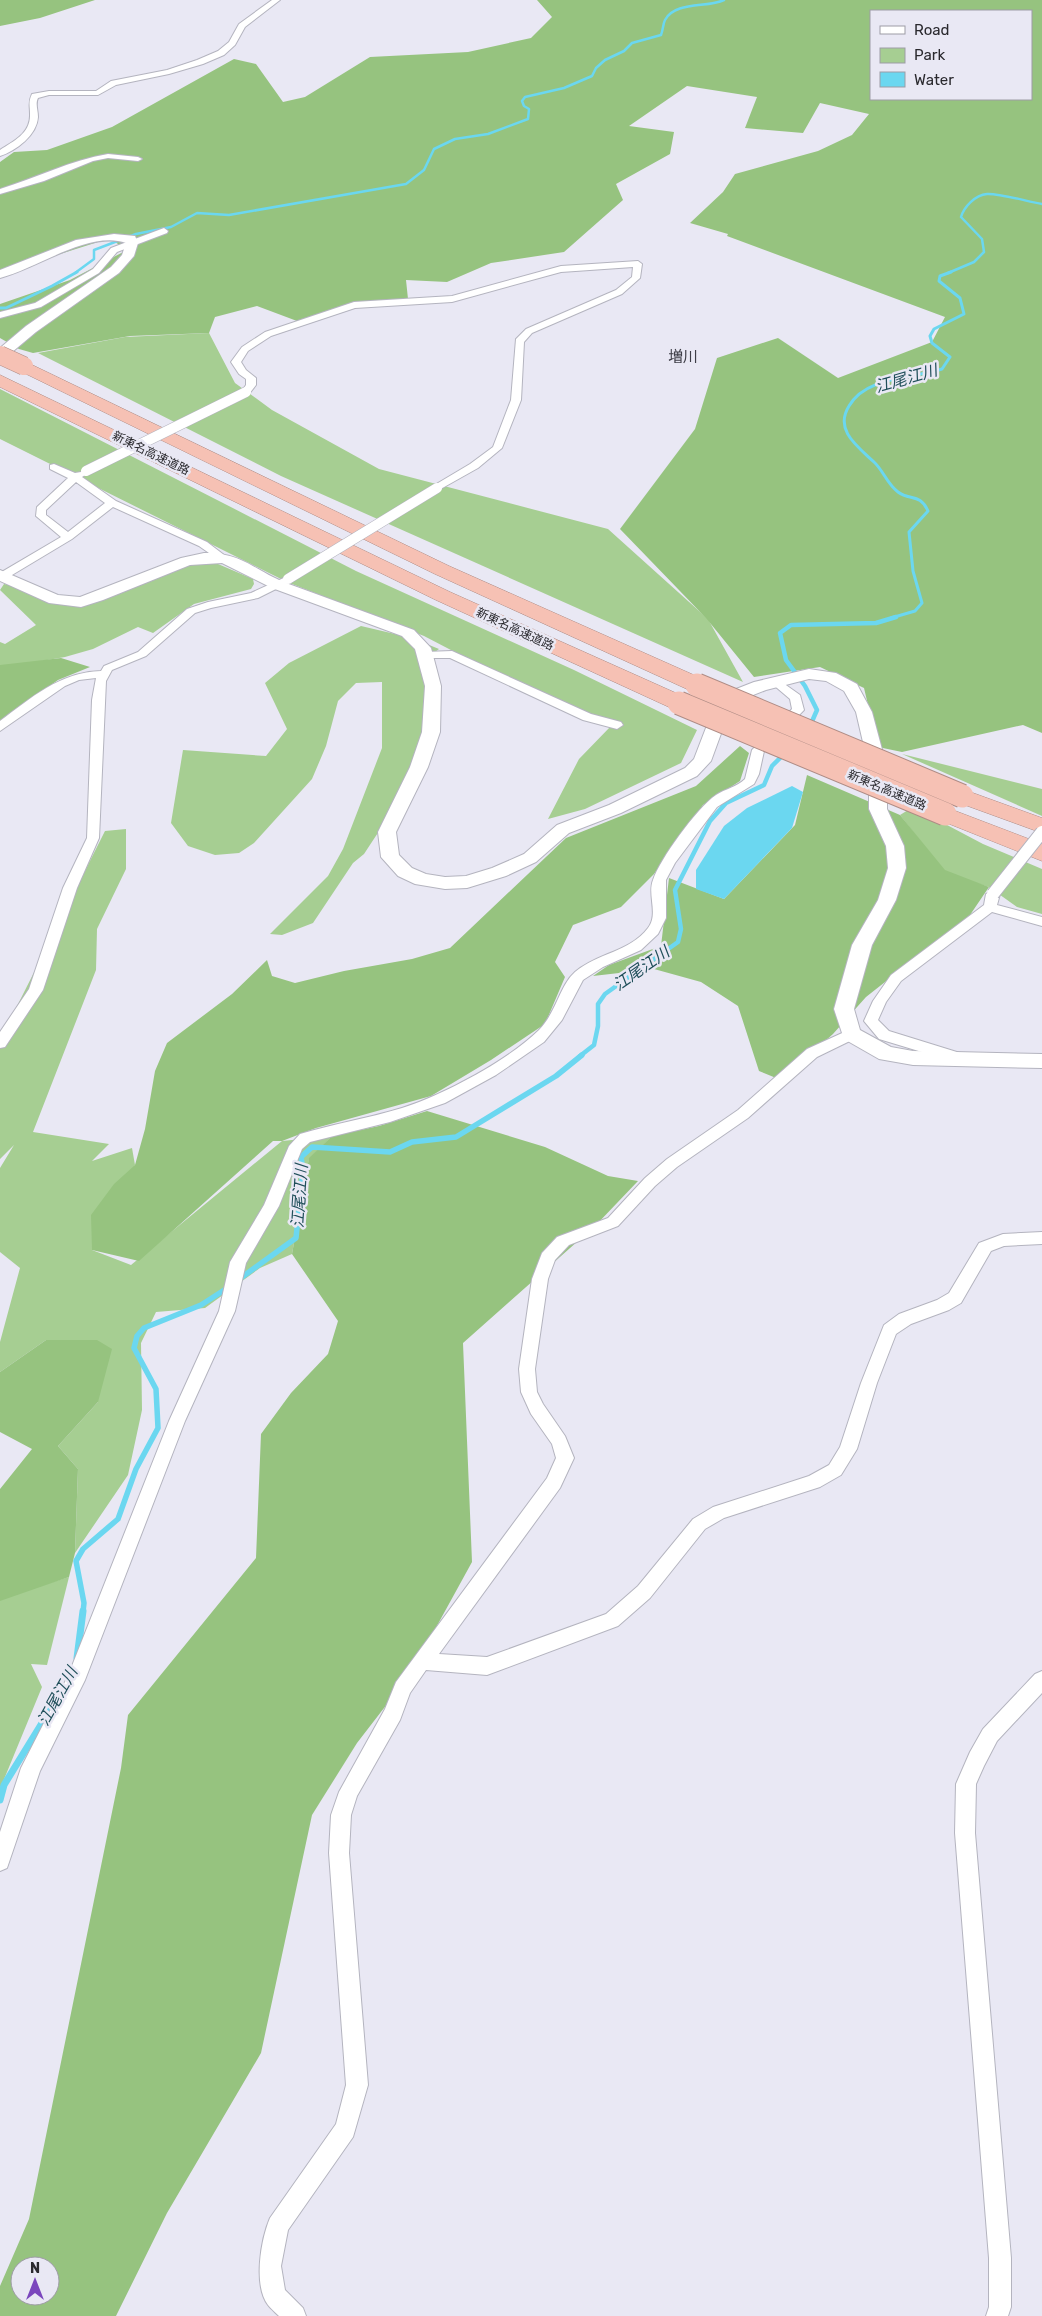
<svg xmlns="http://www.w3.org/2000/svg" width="1042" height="2316" font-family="Rubik,'Noto Sans JP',sans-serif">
  <rect width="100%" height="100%" fill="#e9e8f4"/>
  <path fill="#a6ce92" d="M209,333L235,383L272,410L379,469L608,529L708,619L743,682L281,476L38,353L125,337Z
    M0,389L356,571L574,670L697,730L681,763L585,809L548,819L579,759L611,726L522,687L424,636L287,582L0,439Z
    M204,558L253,579L254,584L251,589L194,604L153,633L138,627L93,649L65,657L0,668V642L5,644L36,625L0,590L4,584L29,588L72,605Z
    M361,626L412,638L439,649L426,659L429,737L412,781L364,854L353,863L313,923L282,935L270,934L328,876L343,849L382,748V682L356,683L338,701L326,746L312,779L254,843L239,853L215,855L188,846L171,823L183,750L266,756L287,729L265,683L289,663Z
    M902,754L1042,789V816Z
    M913,807L983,844L1042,869V914L1017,907L989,887L945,873L900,815Z
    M126,829V869L97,929L96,970L33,1132L109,1144L92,1161L132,1148L135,1165L92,1250L131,1265L282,1141L332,1136L309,1159L292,1254L260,1268L205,1308L156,1312L141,1343L142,1410L128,1475L75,1553L78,1469L58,1446L98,1402L46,1340L0,1372V1342L20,1268L0,1252V1168L14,1145L0,1159V1040L105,831Z
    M69,1577L47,1665L31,1664L42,1687L0,1789V1598Z"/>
  <path fill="#96c37f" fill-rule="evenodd" d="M0,0H95L40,18L0,26Z
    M537,0H1042V733L1023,725L902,752L878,747L864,688L820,667L754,677L706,618L620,529L695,429L717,358L778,338L838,378L932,342L945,317L727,236L728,234L690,223L723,192L735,174L818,151L852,135L869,114L820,103L803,133L745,128L757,97L687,86L629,126L674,132L670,154L616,184L623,200L564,252L491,263L447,282L406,280L408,299L354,305L297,321L257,306L215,317L209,333L130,336L33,353L19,349L0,338V304L70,280L127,250L112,240L98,242L0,273V162L14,152L47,150L112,127L234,59L256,64L283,102L305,97L370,57L468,52L531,38L552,17ZM871,11H1031V99H871Z
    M61,658L90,667L58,680L0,721V665Z
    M740,746L749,753L740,781L703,805L654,874L621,907L573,925L555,962L565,977L545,1024L491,1060L431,1096L316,1128L282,1141H273L139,1261L92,1250L91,1215L114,1184L135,1165L145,1129L155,1071L167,1043L232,994L267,960L272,976L295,983L344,971L412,959L450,948L566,838L696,786Z
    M807,775L900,815L945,870L989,887L970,915L866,997L833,1034L781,1080L759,1071L738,1006L701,982L654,969L593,976L609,965L661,946L669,878L724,899L795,825Z
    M427,1111L545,1147L608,1176L638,1181L596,1225L463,1343L472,1562L411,1673L357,1743L312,1815L261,2053L167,2213L116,2316H0V2286L29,2219L121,1768L128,1715L256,1558L261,1434L291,1393L328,1354L338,1321L292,1254L309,1158L332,1136L379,1126ZM20,2266H50V2296H20Z
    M46,1340H97L112,1349L98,1402L58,1446L78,1469L75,1553L69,1577L0,1601V1489L32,1449L0,1432V1372Z"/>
  <path fill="#6bd7f0" d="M792,786L803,792L792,828L724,899L696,889V870L724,826L747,808Z"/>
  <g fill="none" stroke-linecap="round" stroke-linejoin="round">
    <path stroke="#6bd7f0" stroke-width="2.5" d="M75,273L94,259V250L136,234L171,227L197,213L229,215L406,184L424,170L434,149L455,139L488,134L528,119L529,109L524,106L522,101L525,97L564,88L592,76L596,68L605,60L624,51L632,43L661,35C663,30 663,24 665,20C675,1 707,8 724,0
      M948,273L974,262L984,252L982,239L961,217C964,207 975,195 987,194C999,193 1029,202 1042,204"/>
    <path stroke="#6bd7f0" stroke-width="3" d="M0,308H6L52,286L77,272
      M891,618L915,611L922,603L913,571L909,532L928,511C920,493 910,501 898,492C887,484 883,470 874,462C857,446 834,430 849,406C866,376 912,379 942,369L950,357L932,343L930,336L934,329L964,314L960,298L939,281L940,276L951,272"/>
    <path stroke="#6bd7f0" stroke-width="4.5" d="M810,726L817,710L805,686L786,660L780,633L791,625L876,623L896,617
      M580,1056L594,1045L598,1026V1004L605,994L678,942L681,929L675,890L710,821L726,803L764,785L772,766L784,754"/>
    <path stroke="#6bd7f0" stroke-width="5.5" d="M238,1280L296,1238L303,1170L301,1157L312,1147L390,1152L412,1142L456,1137L556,1076L582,1055
      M83,1612L84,1603L76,1561L83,1549L118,1519L136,1469L158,1428L156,1389L134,1348L137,1336L144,1328L201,1305L229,1287"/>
    <path stroke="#6bd7f0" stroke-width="7" d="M77,1658L83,1611
      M0,1800L4,1785L58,1697"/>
    <g stroke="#b4b4bf" stroke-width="2">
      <path id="street" d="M272,0H280L245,27L235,45L224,55L203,64L169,74L116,85L98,95H49L38,98C35,104 38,110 38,117C37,135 16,151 0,156V150C14,141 31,133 30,114C30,105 28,102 32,94L49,91H96L111,81L167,70L197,60L218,51L229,42L239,24Z
        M108,154L138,157L142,159L138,161L108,158L93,161L44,181L0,194V189C36,178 71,160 108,154Z
        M164,228L168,231L167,233L117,252L99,273L41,307L0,318V312L35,303L93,269L111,248Z
        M638,261L642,264L640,278L622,294L532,333L524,342L521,400L502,448L478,468L437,491L433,490V486L470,464L493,447L511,400L516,339L526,329L616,290L632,277L633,267L561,272L452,302L355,308L271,336L248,351L241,362L246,370L256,378V385L249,394L246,395L241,392L246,385V379L239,374L231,362L242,347L265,332L354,302L452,296L561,266Z
        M54,464L75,473L87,471L88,473L82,477L116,501L207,542L228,558L227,560H219L199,546L113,507L72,539L7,578L0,579V573L61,537L36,516L37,507L68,478L50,469V465ZM76,482L105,503L68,532L46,515V510Z
        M288,576L292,577V581L258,598L211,608L195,613L146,656L112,670L106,681L99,838L77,888L43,990L5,1047L0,1048V1032L29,989L63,888L87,838L92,700L96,678L79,680L65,686L0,731V721C31,698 60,672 101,671L104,666L138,652L187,609L208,602L251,593Z
        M452,651L591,714L621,722L623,725L617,729L583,720L450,658H425L419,655L425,652Z
        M776,678L800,695L804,710L764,751L759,774L754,784L717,807L675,863L666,880V918L658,934L641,950L603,967L583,980L562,1020L544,1042L496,1075L445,1103L390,1122L310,1142L302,1149L279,1206L246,1263L235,1311L185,1421L85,1680L40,1771L7,1868L0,1871V1832L21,1768L68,1676L169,1421L219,1311L230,1262L264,1205L289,1146L300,1134C333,1124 369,1118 402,1108C445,1094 507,1061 539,1030C556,1013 560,985 575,972C597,953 630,952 648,928C659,914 647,895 653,880C660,859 697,808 716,795C725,789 737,787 745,779L752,750L792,709L790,699L770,682Z
        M993,890L1000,894L997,905L1042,917V926L992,912L901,981L886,1002L878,1020L889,1031L960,1053L962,1057L960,1061L955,1062L879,1039L864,1021L873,1001L891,975L984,905L986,894Z
        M851,1029L856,1030L858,1034L856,1038L817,1057L748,1118L677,1167L655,1186L618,1226L569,1245L555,1260L548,1279L535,1369L537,1392L543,1404L565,1436L574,1458L560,1488L439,1654L487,1657L606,1614L638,1586L693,1519L713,1507L809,1476L829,1465L840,1447L861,1383L884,1325L899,1314L937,1300L949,1293L979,1243L1003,1234L1042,1232V1244L1004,1246L991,1251L961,1303L949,1310L911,1324L896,1334L877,1383L857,1449L841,1475L820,1487L724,1518L705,1529L650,1598L618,1626L487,1675L426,1670L410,1693L400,1720L357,1796L351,1815L349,1853L368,2085L353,2137L288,2230L281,2266L285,2290L303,2308L306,2316H279C275,2312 271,2309 268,2305C253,2285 261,2239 270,2218L336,2124L346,2085L329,1853L331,1815L339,1792L385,1709L396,1682L547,1478L556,1458L552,1444L531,1414L521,1392L519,1369L532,1279L542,1253L557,1237L608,1218L645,1178L667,1159L738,1110L807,1049Z
        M1042,1671V1693L997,1741L984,1766L976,1784L975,1833L1011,2258V2307L1008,2316H986L989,2307V2258L955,1833L956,1784L970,1752L983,1729L1035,1674Z"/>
    </g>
    <g stroke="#b4b4bf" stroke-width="2">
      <path id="secondary" d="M114,234L135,236L138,243L134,256L119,273L36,332L5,358L0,359V348L26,326L111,267L122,255L126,243C89,230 36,269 0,278V270L76,240Z
        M204,553C244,553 253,570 286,583C329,599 371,614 414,630L431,648L441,686L440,732L428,767L396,832L399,855L412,868L426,874L445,877L466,876L492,868L524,854L557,825L609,805L685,768L694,759L714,707L731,691L754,682L809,669L836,673L857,684L859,688L872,712L887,768V809L904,846L906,868L896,900L872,945L854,1009L860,1030L891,1047L913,1051L1042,1054V1068L913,1065L879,1059L844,1039L834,1009L852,945L878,900L888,868L886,846L869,809V768L856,712L844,691L826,681L809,679L766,690L743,699L730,709L711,761L697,776L621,813L569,833L536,862L506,876L467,888L445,889L415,884L398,876L381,857L378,832L410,767L422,732L425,686L415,649L402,636L272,588L222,563L190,565L103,600L81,607L49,603L0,581V570L58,595L80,597L181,558Z"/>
    </g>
    <g stroke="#af8c85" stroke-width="1">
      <path id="highway" d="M24,361L449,566L705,680L708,685L705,690L697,691L689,690L435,574L18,370L15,366L18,362Z
        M0,375L450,592L687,698L690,703L687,708L679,710L671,708L436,600L0,387Z
        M962,789L1042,818V833L954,801L951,796L954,791Z
        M945,807L1042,844V861L937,819L933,814L937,809Z"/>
    </g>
    <use href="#street" fill="#fff" fill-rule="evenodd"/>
    <use href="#secondary" fill="#fff" fill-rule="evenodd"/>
    <use href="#highway" fill="#f6c1b4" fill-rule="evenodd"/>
    <g stroke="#b4b4bf" stroke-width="11" stroke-linecap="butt">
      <path id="street-bridge-far1" d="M86,471L246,392
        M288,579L437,488"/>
    </g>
    <g stroke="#b4b4bf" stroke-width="14" stroke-linecap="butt">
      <path id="street-bridge" d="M993,894L1042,832"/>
    </g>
    <g stroke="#af8c85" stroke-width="19" stroke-linecap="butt">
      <path id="highway-bridge-far1" d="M0,355L24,366"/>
    </g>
    <g stroke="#af8c85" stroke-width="25" stroke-linecap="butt">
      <path id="highway-bridge" d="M697,685L962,796
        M679,703L945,814"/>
    </g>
    <use href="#street-bridge-far1" stroke="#fff" stroke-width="10"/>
    <use href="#street-bridge" stroke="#fff" stroke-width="12"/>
    <use href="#highway-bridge-far1" stroke="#f6c1b4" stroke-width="18"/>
    <use href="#highway-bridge" stroke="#f6c1b4" stroke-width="23"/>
  </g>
  <g text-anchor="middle" stroke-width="5" stroke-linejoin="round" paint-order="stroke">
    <g font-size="12" fill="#2a292e" stroke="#e9e8f4">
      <text transform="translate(151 453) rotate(26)" y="4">新東名高速道路</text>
      <text transform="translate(515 629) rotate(25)" y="4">新東名高速道路</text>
      <text transform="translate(887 790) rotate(23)" y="4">新東名高速道路</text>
    </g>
    <g font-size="15" fill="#3d3d46" stroke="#e9e8f4">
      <text x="683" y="362">増川</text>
    </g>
    <g font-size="16" font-style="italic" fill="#204f5a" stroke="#e9e8f4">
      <text transform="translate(906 378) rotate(-16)" y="6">江尾江川</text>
      <text transform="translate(641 968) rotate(-35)" y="6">江尾江川</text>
      <text transform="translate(299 1196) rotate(-86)" y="6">江尾江川</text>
      <text transform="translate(57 1696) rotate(-61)" y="6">江尾江川</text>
    </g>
  </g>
  <rect x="870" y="10" width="162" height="90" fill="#e9e8f4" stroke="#9d9ca5"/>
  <rect x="880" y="26" width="25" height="8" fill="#ffffff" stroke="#9d9ca5"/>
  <text x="914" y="35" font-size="15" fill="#2a292e">Road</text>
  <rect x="880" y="48" width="25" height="15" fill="#a6ce92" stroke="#9d9ca5"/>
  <text x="914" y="60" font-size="15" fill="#2a292e">Park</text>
  <rect x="880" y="72" width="25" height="15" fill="#6bd7f0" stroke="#9d9ca5"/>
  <text x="914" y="85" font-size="15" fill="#2a292e">Water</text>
  <g transform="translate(35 2281)"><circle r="24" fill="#e9e8f4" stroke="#9d9ca5"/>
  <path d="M0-4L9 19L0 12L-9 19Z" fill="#7b46bd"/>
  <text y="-8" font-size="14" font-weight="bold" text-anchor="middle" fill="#2a292e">N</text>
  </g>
</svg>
